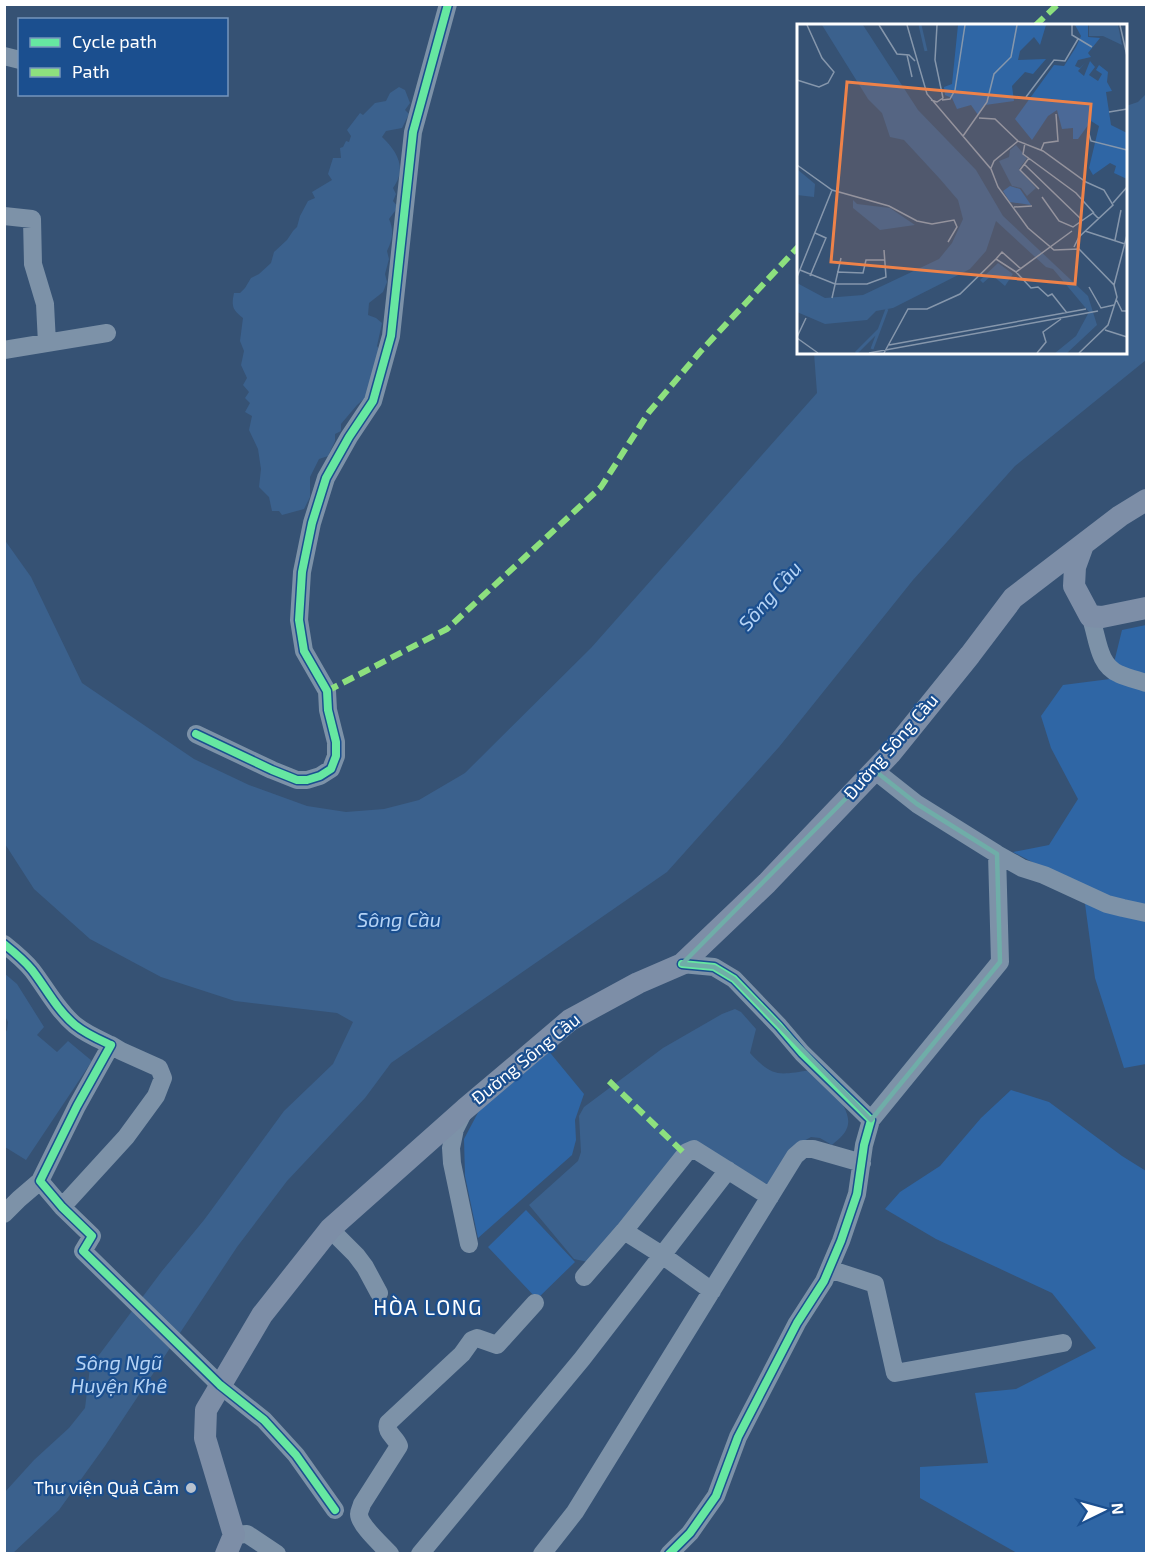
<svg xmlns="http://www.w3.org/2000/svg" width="1151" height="1558" font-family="'Exo 2',sans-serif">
  <rect width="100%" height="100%" fill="#365274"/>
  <path fill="#2f66a5" d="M1146,625V1064L1124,1068L1095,978L1083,889L1013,852L1049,845L1078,799L1051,748L1041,716L1063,685L1110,679L1122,630Z
    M547,1049L584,1094L575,1120L576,1140L572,1155L478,1238L465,1176L464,1139L482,1105Z
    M1011,1090L1049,1102L1122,1156L1146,1171V1553H1017L920,1498V1467L988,1463L975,1393L1016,1389L1096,1348L1052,1293L936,1239L885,1209L900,1192L940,1166L981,1118Z
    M526,1210L575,1262L537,1299L488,1247Z"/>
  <path fill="#3b618d" d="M399,87L405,90L410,103L405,110L409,114L402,128L386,131L382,137C398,152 407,169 393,188L396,194L393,201L398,207L389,219C394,230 393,239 387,251L389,259L385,274L387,282L383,292L369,303L368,315L376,318L382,323L377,346L380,351L365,398L357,405L341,424V431L335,434V441L328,456L319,459L310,477V497L304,509L282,515L279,511H272L269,497L259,487L261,469L258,449L249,430L252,416L245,412L250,403L245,398L249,392L243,385L247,378L241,365L244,351L240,341L243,318C233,310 231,307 234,293H240L245,288L251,278L259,274L271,263L274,252L287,240L293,231L297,227L300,216L308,201L315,198L312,192L332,180L328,174L333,158H341L340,148L343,147L346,141L349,142L351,136L347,130L360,113L363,115L375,103L386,101L390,93Z
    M1146,94V360L1015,466L913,580L779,747L667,872L391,1063L365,1098L287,1181L237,1247L105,1446L59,1510L12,1554L5,1553V1492L34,1460L69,1428L85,1408L90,1367L162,1271L204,1220L284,1111L333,1064L353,1022L337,1013L235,1001L161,977L90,939L34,889L5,844L4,539L31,577L82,683L194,759L249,785L307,806L346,812L384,809L419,800L465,773L591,648L817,393L814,353L1126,352V106L1138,102Z
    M4,973L17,984L44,1027L37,1035L57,1052L68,1041L92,1061L26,1160L5,1147L4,1034L7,1030L8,1022L5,1016Z
    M735,1009L741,1012L756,1029L750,1053C773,1078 778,1075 811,1070C824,1083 859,1111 845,1132C842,1137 836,1141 832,1145L820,1138L811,1137L800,1143L771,1187L699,1143L588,1262L574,1259L529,1205L578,1161L581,1152L579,1116L584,1107L663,1048L722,1014Z"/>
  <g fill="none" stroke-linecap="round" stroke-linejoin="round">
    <path stroke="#7d92a8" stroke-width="18" d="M4,56L20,60
      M4,216L32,219L33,264L45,304L47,343
      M4,350L107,333
      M1090,616C1098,636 1097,665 1119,674C1128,678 1137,680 1146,683
      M196,734L272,770L297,780H307L320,776L331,769L336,756V742L328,710L327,691L304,651L299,620L302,572L312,523L326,478L349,437L373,401L391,336L413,132L448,4
      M874,770L917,804L997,854L1022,868L1044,875L1107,904L1123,908L1146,913
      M4,944C14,952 24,960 32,970C46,988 57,1010 75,1025C86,1034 98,1039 111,1045L77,1106L40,1181L62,1207L92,1236L83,1251L220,1385L264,1420L296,1455L335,1510
      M463,1113L455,1129L451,1148L452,1163L469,1244
      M871,1120L1000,962L997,854
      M62,1207L126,1137L156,1096L163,1078L159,1068L121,1051L111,1045
      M4,1214L19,1199L40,1181
      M330,1229L356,1255L365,1267L379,1293
      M624,1231L662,1255L712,1291
      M829,1269L875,1284L895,1373L1063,1343
      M584,1277L624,1231L687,1152L694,1149L770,1197
      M234,1535L247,1534L277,1554
      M390,1554C383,1546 359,1525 359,1514C359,1511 361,1508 362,1504L399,1446C396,1437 385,1433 388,1423L462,1354L472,1340L477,1338L497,1345L535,1303
      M420,1554L582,1359L728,1170
      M542,1554L575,1512L795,1156L803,1149H813L862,1163
      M669,1554L690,1533L716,1496L738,1437L797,1323L824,1281L841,1241L857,1194L864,1145L871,1120L802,1053L779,1026L734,979L714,967L682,964"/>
    <path stroke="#7d8ea7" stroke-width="22" d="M1083,545L1075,567L1074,586L1090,616L1102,617L1146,608
      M226,1554L234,1535L205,1438L206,1410L262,1315L330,1229L465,1109L570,1020L638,983L682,964L767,883L890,754L970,655L1013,598L1120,516L1146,500"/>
    <path stroke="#8de07e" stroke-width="6" stroke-dasharray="12 6" stroke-linecap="butt" d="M1035,26L1058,4
      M327,691L447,629L601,487L649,412L700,352L798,247
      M609,1081L685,1154"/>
    <g stroke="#1b4f8f" stroke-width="11">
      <path id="cycleway" d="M196,734L272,770L297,780H307L320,776L331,769L336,756V742L328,710L327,691L304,651L299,620L302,572L312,523L326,478L349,437L373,401L391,336L413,132L448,4
        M4,944C14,952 24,960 32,970C46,988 57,1010 75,1025C86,1034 98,1039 111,1045L77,1106L40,1181L62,1207L92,1236L83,1251L220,1385L264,1420L296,1455L335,1510
        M669,1554L690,1533L716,1496L738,1437L797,1323L824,1281L841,1241L857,1194L864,1145L871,1120L802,1053L779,1026L734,979L714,967L682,964"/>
    </g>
    <use href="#cycleway" stroke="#66e7a1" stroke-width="8"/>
  </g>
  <path fill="none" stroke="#6fada8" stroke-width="4.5" stroke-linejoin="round" d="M874,770L917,804L997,854L1000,962L871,1120L734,979L714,967L682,964Z"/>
  <circle fill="#b9c2ce" stroke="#1b4f8f" stroke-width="2" cx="191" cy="1488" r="6"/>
  <g text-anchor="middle" stroke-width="4.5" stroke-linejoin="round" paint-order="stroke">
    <g font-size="18" fill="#fff" stroke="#1b4f8f">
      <text transform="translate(891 747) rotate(-49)" y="6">Đường Sông Cầu</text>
      <text transform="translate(526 1059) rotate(-39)" y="6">Đường Sông Cầu</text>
    </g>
    <g font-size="18" fill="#fff" stroke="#1b4f8f" text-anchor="end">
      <text x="179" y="1494">Thư viện Quả Cảm</text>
    </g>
    <g font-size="20" font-style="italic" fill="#b5d3f5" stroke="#1b4f8f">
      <text transform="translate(770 596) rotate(-49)" y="7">Sông Cầu</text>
      <text x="399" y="927">Sông Cầu</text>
      <text x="119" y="1370">Sông Ngũ<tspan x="119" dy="23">Huyện Khê</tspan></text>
    </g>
    <g font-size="21" letter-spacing="1.5" fill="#fff" stroke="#1b4f8f">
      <text x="428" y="1315">HÒA LONG</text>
    </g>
  </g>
  <g transform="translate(797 24)">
    <rect width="330" height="330" fill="#365274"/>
    <path d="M161,1H249L243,21L237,13L223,27L221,36L249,35L236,50L228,48L215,62L217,77L188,81L181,91L174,81L160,85L155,74L148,71L147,63L155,60ZM278,1H291V13L303,14L291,29L294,33L281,36L278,42L283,44L288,39L281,47L287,52L293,37L298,43L292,51L301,57L305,50L299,46L302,41L311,48L310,58L315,67L309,68L314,101L330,109V155L317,149L319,142L313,139L296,151L292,144L302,102L294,97L281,115H276V104L265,105L260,86L251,92L235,116L218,95L257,41L267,42L279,23L284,12ZM213,162L223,165L234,181L213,178L206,167Z" fill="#2f66a5"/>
    <path d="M25,1H66L121,86L179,146L206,192L291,272L300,301L270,329H258L279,312L292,288L256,245L249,243L199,197L189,227L173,245L96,284L79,287L70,296L28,300L0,288V259L28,274L66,271L142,235L155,219L166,195L161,176L143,155L107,116L93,113L85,89L71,75ZM292,1H321L325,21L306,12H292ZM219,121L230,134L222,145L239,164L230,172L224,164L215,162L202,137L212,133L213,126ZM0,145L18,160L17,173L0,171ZM56,176L60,180L93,184L118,201L83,206L56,184ZM201,239L216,250L208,262L195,251L186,259L183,256Z" fill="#3b618d"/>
    <path fill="none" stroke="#3b618d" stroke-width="3" d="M123,1L129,27M75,325L90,285M59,329L82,306"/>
    <path fill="none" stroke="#8697ac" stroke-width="1.5" d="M82,1L100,30L112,31L118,37M110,1L130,70L194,145L201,163L231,204L257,226L282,225L317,261L320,273L311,301L282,329M275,1V11L295,23M323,1L330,32M110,31L115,53M0,56L22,63L31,59L37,48L25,34L10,1M229,73L257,36L268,37L281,15M134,76L140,78L146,74L138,36L140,1M145,76L153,75L158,66L168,1M312,88L330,85M182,94L198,95L221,117M292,110L294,117L330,126M166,112L190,78L197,50L214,33L220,1M228,119L226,130L279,169L297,189M244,126L247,119L261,117L259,90M232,134L223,146L242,165M227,140L285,196M0,141L35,166L92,182L120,197L135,200L157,196L160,203L151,218M194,144L197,137L221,117L246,127L289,158L307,166L316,181L282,213L277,223M245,173L262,197L276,203L296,189L302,195M316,179L330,163M217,183L235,182M288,207L328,220M318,216L324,186M199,235L205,228L224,245M3,246L38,260H70L89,253L87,226M40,248L66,249L69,236H88M219,248L234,264L241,263L251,272L255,270L270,289M13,252L29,214L18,209M0,253L35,166M317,261L330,211M292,263L304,284L317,281M35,274L44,234M319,275L325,287H330M308,306L330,313M0,313L9,294M0,314L21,329M92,321L289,285M72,329L301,287M87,329L111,285H130L163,270L199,235L219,248L275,207M240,329L249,318L246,308L264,295"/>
    <path fill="#ee8249" fill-opacity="0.15" stroke="#ee8249" stroke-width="3" d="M50,58L294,80L278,260L34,238Z"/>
    <rect width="330" height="330" fill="none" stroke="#fff" stroke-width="3"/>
  </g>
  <rect width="1151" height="1558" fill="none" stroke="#ffffff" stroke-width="12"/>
  <rect x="18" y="18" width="210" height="78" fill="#1b4f8f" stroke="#7695bc" stroke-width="1.5"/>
  <rect x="30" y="38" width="30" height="9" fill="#66e7a1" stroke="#7695bc" stroke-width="1.5"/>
  <text x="72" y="48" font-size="18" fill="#ffffff">Cycle path</text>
  <rect x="30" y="68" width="30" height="9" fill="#8de07e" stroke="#7695bc" stroke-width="1.5"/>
  <text x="72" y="78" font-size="18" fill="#ffffff">Path</text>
  <g transform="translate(1103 1510) rotate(85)" stroke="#1b4f8f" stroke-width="4.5" paint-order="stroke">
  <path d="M0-4.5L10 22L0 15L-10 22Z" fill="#ffffff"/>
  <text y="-9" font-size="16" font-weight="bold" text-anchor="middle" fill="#ffffff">N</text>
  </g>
</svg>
